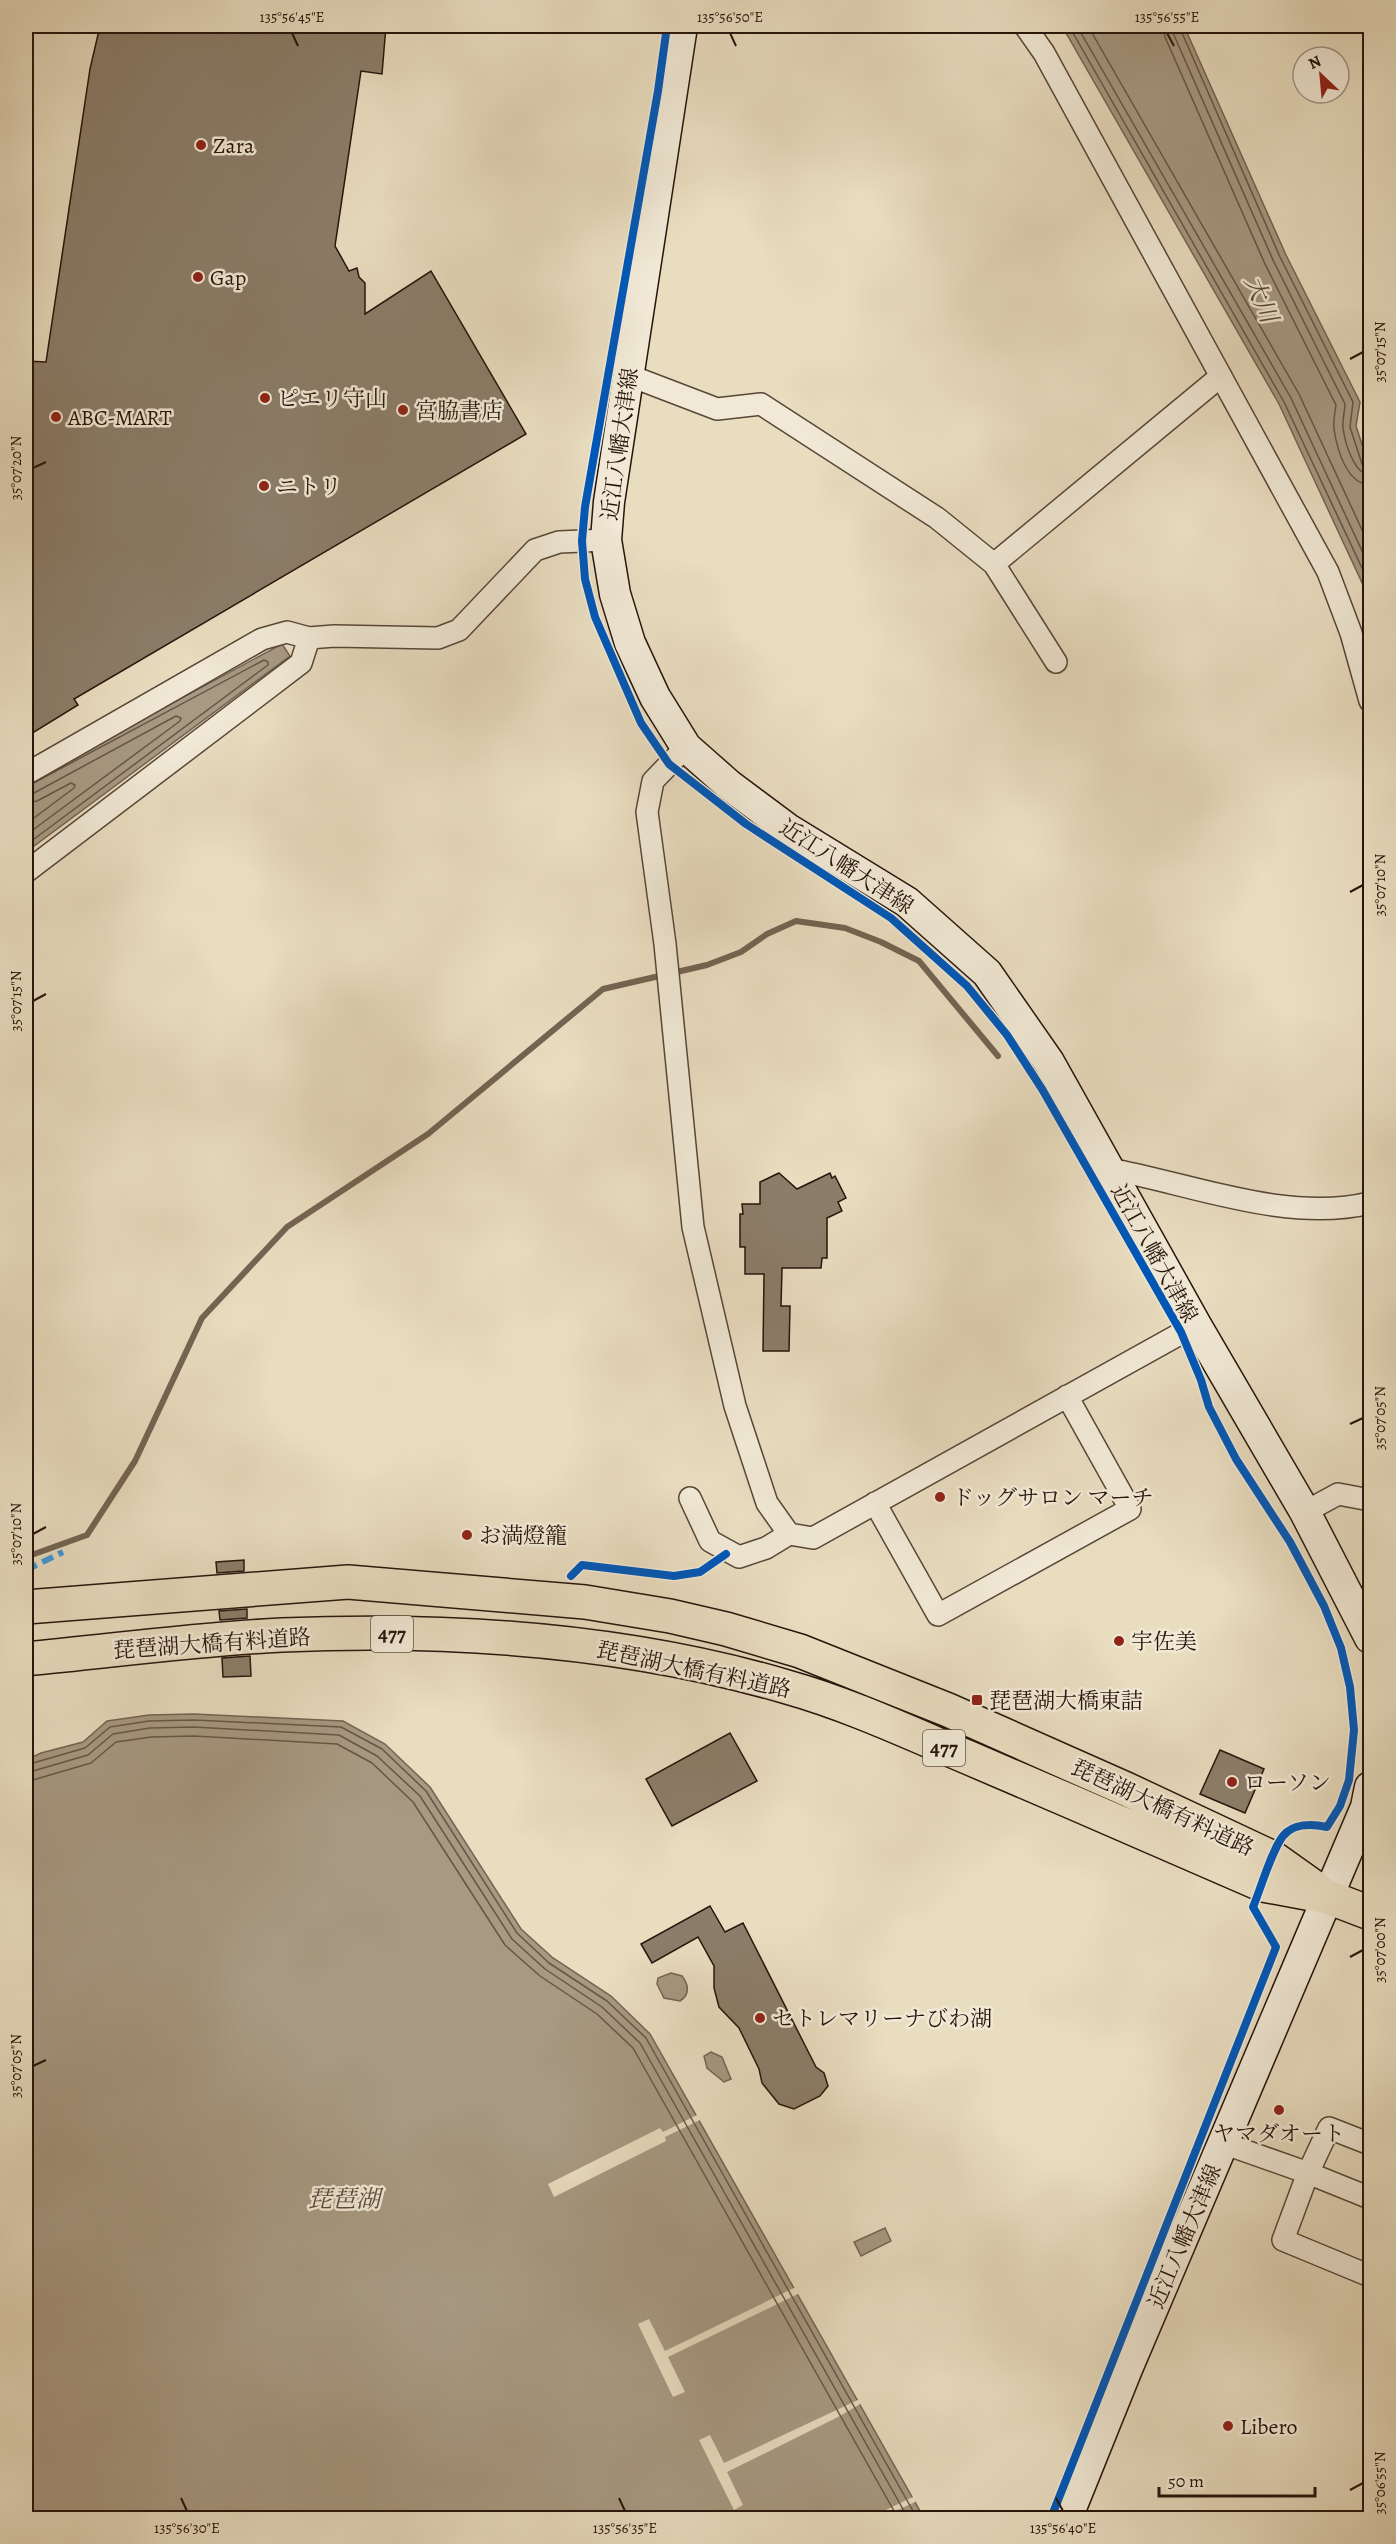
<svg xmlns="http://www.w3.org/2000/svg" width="1396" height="2544" font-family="Alegreya,'Noto Serif JP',serif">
  <rect width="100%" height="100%" fill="#e9ddc0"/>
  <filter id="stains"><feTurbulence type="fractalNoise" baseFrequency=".00333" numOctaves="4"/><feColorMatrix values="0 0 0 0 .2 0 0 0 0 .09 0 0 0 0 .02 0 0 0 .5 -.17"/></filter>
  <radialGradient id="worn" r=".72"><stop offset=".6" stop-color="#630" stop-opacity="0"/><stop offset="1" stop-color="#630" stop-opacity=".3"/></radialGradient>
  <path fill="#a79982" stroke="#736452" stroke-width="1.5" d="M1062,26H1184L1286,255L1360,402L1356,426L1370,469V600L1279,404Z
    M282,644L290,656L26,852V782Z
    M194,1714L343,1721L385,1744L430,1787L521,1929L553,1958L611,1996L650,2034L924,2518H26V1760L41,1753L83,1742L107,1721L149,1715Z
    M671,1973L682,1976C689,1985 690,1995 680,2001L664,1998L657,1984L658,1978Z
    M711,2052L722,2057L731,2079L724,2082L707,2068L704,2056Z
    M885,2228L891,2241L861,2256L854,2242Z"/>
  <path fill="#e9ddc0" d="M699,2114L702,2119L665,2137L666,2141L554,2197L548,2184L660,2128L663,2132Z
    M796,2287L800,2293L668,2357L685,2392L673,2397L638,2324L649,2319L665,2351Z
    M860,2399L862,2403L838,2417L727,2472L743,2505L734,2510L699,2440L710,2435L724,2463Z
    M915,2496L917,2501L881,2518H869Z"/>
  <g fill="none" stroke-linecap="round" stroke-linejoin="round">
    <path stroke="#665646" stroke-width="1.5" d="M1069,26L1284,402L1370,585
      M1077,26L1291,398L1370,568
      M1088,26L1299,394L1370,547
      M1163,26L1165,37L1265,264L1336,405C1335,413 1333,421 1334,429C1337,450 1347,484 1370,485
      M1172,26L1173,33L1273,260L1345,404C1345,411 1342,420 1343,428C1345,443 1354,474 1370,475
      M1179,26L1280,257L1353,402L1350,427L1362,464L1370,468
      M26,787L264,660L268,662V665L26,845
      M26,794L34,793L176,716L181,718L180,721L26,835
      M26,803L37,801L71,783L75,785L74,788L26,824
      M26,1765L85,1748L110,1727L149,1721L194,1720L341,1727L382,1749L426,1791L517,1933L549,1963L607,2001L646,2038L917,2518
      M26,1773L88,1755L113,1734L150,1728L194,1727L339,1735L377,1756L420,1796L512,1939L545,1969L602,2007L640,2043L908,2518
      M26,1782L91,1763L116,1742L151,1737L194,1736L337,1744L372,1763L413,1802L505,1945L540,1976L597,2014L633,2048L898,2518"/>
    <path stroke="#736452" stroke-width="6" d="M26,1557L87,1535L135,1461L202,1318L287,1227L428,1134L603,989L707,965L741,952L767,934L796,921L845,928L881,942L919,961L998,1056"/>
  </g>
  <path fill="#8b7d69" stroke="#26140b" stroke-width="1.5" d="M100,26H386L382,74L361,71L335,246L349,271L357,268L359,277L365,283V314L431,271L526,434L74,699L78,705L26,737V361L46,362L90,69Z
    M779,1173L797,1189L830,1173L832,1178L835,1176L846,1198L838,1202L842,1211L827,1218V1258H822L821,1268H782L781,1306H790L789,1351H763L764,1274H745V1247H740V1214H743L742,1204H760V1182Z
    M244,1560V1571L217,1573L216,1562Z
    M247,1609V1618L220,1620L219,1611Z
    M250,1656L251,1676L223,1677L222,1658Z
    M730,1733L757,1781L672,1826L646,1779Z
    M1220,1750L1264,1769L1245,1813L1200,1794Z
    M710,1906L725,1932L743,1923L816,2067L824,2073L828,2086L820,2096L794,2109L779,2104L762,2083L759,2069L739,2028L719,2007L714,1988V1966L698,1937L652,1963L641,1944Z"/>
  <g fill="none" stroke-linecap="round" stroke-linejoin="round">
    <g stroke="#574638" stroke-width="24">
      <path id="street" d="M1025,26L1044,53L1328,572L1351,633L1370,701
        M628,375L717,409L761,404L937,518L994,564L1056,662
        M994,564L1221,376
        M686,747L653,781L647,812L665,944L693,1227L735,1406L767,1503L789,1534L813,1538L1196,1325
        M26,774L262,639L287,632L309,638L334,636L438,638L459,630L535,550L559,542L606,540
        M26,872L301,663L309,638
        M1109,1169C1192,1184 1286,1223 1370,1203
        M690,1498L710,1541L739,1557L766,1548L789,1534
        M875,1503L938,1615L1130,1509L1067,1396
        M1305,1512L1338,1494L1370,1500
        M1223,2143L1308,2173L1370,2198
        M1370,2144L1329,2128L1308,2173L1283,2240L1370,2276"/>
    </g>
    <g stroke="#26140b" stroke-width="33">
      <path id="secondary" d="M682,26L609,502L606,540L615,594L630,643L655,697L686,747L729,785L788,829L907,902L987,973L1049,1062L1196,1325L1305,1512L1370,1638
        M1067,2518L1127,2369L1366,1807L1370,1787"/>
    </g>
    <g stroke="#26140b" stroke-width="36">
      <path id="highway" d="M26,1607L348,1582L585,1602L670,1616L726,1629L800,1651L948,1710L1126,1789L1273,1858L1318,1890
        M26,1659C111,1651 197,1639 282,1635C451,1628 624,1639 787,1687C848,1704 908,1732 967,1757C1066,1799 1164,1842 1263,1885L1328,1897L1370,1913"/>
    </g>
    <use href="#street" stroke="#f1e9d6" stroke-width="21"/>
    <use href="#secondary" stroke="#f1e9d6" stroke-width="30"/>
    <use href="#highway" stroke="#e9ddc0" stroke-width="33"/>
    <path stroke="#3c9ade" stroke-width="6" stroke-dasharray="12 6" stroke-linecap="butt" d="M26,1570L63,1552"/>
    <g stroke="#f1e9d6" stroke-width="11">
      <path id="cycleway" d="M667,26L658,91L585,507L582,541L585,579L595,617L641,723L669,764L746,824L891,918L967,986L1007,1035L1042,1089L1181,1332L1201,1380L1209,1407L1236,1459L1290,1542L1324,1606L1341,1648L1350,1687L1354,1730L1349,1780L1340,1806L1327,1827C1313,1824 1293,1823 1283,1836C1271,1852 1261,1888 1253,1907L1276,1947L1051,2518
        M571,1576L582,1565L674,1576L700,1572L726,1554"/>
    </g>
    <use href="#cycleway" stroke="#0057b8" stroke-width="8"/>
  </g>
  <path fill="none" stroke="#26140b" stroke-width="2" d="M292,33L298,46M730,33L736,46M1167,33L1174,46M1350,359L1363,352M33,468L46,462M1350,892L1363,885M33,1001L46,994M1350,1424L1363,1418M33,1534L46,1527M1350,1957L1363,1950M33,2066L46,2060M1350,2490L1363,2483M181,2498L187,2511M619,2498L625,2511M1056,2498L1063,2511"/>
  <g fill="#8f2418" stroke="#f1e9d6" stroke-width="2">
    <circle cx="201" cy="145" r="6"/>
    <circle cx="198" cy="277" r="6"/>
    <circle cx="265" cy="398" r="6"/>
    <circle cx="403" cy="410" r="6"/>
    <circle cx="56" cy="417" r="6"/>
    <circle cx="264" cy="486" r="6"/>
    <circle cx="940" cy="1497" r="6"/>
    <circle cx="467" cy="1535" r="6"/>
    <circle cx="1119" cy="1641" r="6"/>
    <rect x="971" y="1694" width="12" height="12" rx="3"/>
    <circle cx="1232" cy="1782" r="6"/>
    <circle cx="760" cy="2018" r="6"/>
    <circle cx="1279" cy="2110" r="6"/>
    <circle cx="1228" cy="2426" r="6"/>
  </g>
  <g text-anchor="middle" stroke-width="5" stroke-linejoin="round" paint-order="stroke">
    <g fill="#f1e9d6" stroke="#635448" stroke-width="1.5">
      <rect x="371" y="1616" width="42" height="36" rx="4.5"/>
      <rect x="923" y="1730" width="42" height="36" rx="4.5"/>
    </g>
    <g font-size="21" font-weight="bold" fill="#26140b">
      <text x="392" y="1641">477</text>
      <text x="944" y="1755">477</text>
    </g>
    <g font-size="22" fill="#26140b" stroke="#f1e9d6" text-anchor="start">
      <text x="213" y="153">Zara</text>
      <text x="210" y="285">Gap</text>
      <text x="277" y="406">ピエリ守山</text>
      <text x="415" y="418">宮脇書店</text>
      <text x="68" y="425">ABC-MART</text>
      <text x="276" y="494">ニトリ</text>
      <text x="952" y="1505">ドッグサロン マーチ</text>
      <text x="479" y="1543">お満燈籠</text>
      <text x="1131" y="1649">宇佐美</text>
      <text x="989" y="1708">琵琶湖大橋東詰</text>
      <text x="1244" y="1790">ローソン</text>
      <text x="772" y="2026">セトレマリーナびわ湖</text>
      <text x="1279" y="2141" text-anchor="middle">ヤマダオート</text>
      <text x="1240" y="2434">Libero</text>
    </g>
    <g font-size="22" fill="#26140b" stroke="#f1e9d6">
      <text transform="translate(619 444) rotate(-82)" y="8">近江八幡大津線</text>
      <text transform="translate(847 866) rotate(33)" y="8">近江八幡大津線</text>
      <text transform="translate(1155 1253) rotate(61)" y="8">近江八幡大津線</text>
      <text transform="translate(212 1643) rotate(-4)" y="8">琵琶湖大橋有料道路</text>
      <text transform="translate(694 1669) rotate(12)" y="8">琵琶湖大橋有料道路</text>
      <text transform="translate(1163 1807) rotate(25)" y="8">琵琶湖大橋有料道路</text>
      <text transform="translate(1184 2236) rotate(-67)" y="8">近江八幡大津線</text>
    </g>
    <g font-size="24" font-style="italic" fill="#5a493b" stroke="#f1e9d6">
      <text transform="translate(1261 299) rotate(67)" y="8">大川</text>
      <text x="344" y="2207">琵琶湖</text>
    </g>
  </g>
  <rect width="1396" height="2544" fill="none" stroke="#e9ddc0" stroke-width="66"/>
  <g transform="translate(1321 75) rotate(334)"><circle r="28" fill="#f1e9d6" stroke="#a09485" stroke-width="1.5"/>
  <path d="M0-4.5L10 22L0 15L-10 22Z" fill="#8f2418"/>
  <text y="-9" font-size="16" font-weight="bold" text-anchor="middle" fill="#26140b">N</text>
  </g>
  <path d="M1159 2487v9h156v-9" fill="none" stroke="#26140b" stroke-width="3"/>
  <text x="1168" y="2487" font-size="18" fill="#26140b" stroke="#f1e9d6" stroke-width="4.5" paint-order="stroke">50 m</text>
  <rect x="33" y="33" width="1330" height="2478" fill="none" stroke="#26140b" stroke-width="2"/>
  <g font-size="15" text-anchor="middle" fill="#26140b">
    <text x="292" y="22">135°56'45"E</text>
    <text x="730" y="22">135°56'50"E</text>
    <text x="1167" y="22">135°56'55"E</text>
    <text transform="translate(1380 352) rotate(-90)" y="5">35°07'15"N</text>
    <text transform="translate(16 468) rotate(-90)" y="5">35°07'20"N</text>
    <text transform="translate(1380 885) rotate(-90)" y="5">35°07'10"N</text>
    <text transform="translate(16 1001) rotate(-90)" y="5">35°07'15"N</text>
    <text transform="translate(1380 1418) rotate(-90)" y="5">35°07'05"N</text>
    <text transform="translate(16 1534) rotate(-90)" y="5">35°07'10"N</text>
    <text transform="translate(1380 1950) rotate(-90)" y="5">35°07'00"N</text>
    <text transform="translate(16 2066) rotate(-90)" y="5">35°07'05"N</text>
    <text transform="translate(1380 2483) rotate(-90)" y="5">35°06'55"N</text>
    <text x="187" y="2533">135°56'30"E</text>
    <text x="625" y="2533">135°56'35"E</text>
    <text x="1063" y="2533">135°56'40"E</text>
  </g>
  <rect width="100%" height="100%" filter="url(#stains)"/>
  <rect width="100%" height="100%" fill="url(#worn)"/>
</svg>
